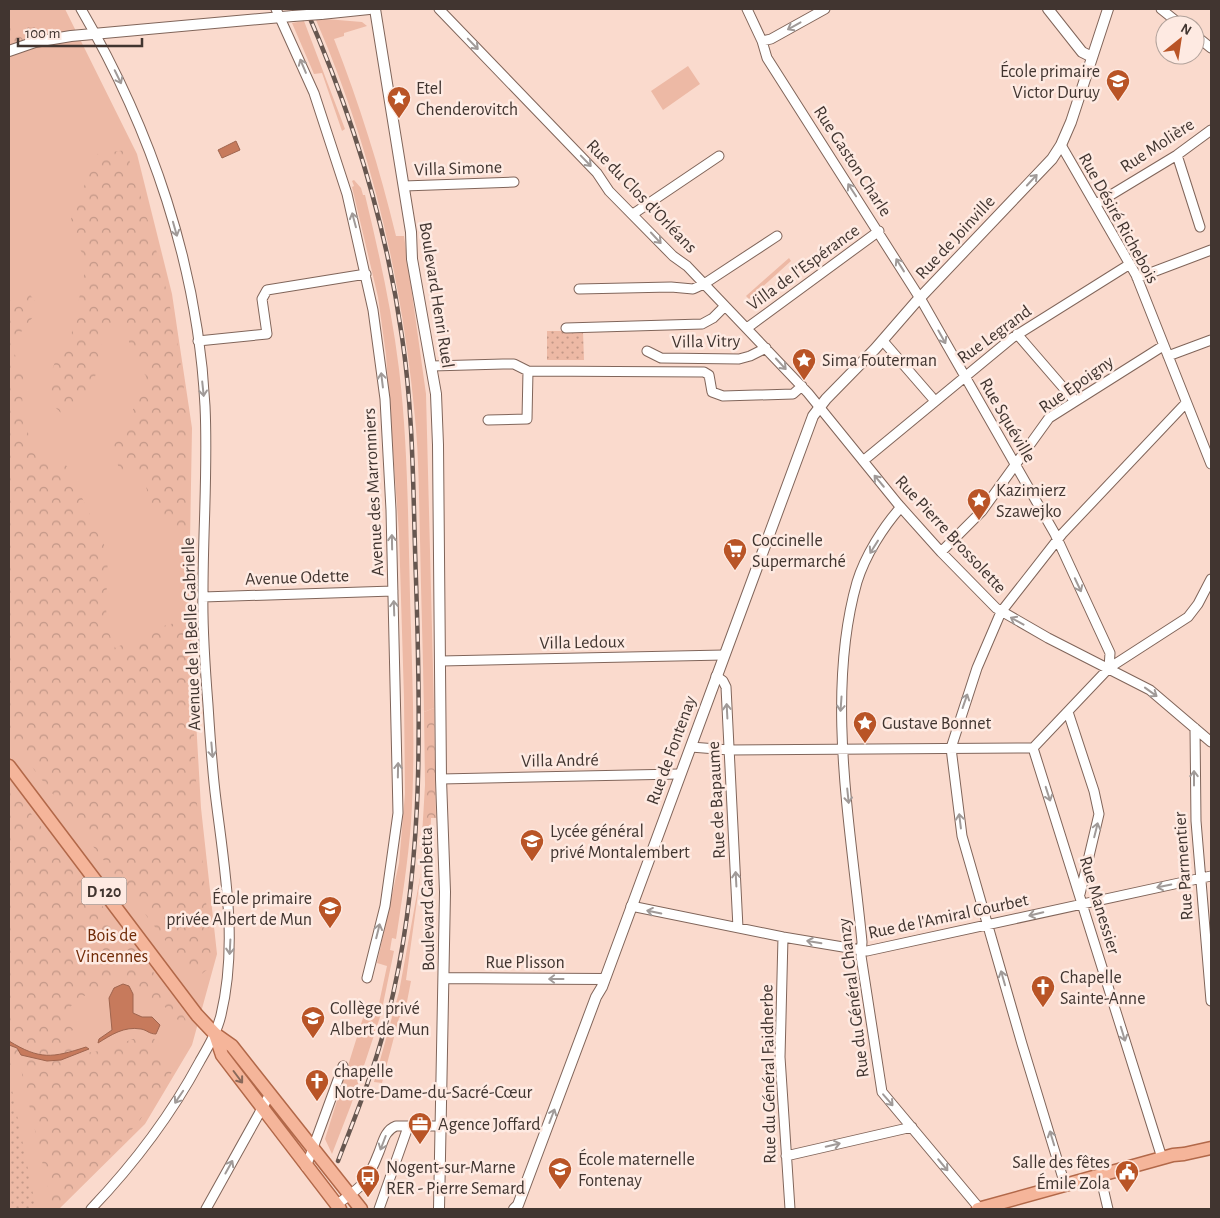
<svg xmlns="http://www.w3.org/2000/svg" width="1220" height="1218" font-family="'Alegreya Sans',sans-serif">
  <defs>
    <pattern id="forest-crowns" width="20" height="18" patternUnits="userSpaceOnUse" patternTransform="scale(1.25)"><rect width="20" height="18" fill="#edb9a5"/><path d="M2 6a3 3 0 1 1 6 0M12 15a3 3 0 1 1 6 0" fill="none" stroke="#c29787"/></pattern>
    <pattern id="garden-dots" width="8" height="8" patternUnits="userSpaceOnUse" patternTransform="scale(1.25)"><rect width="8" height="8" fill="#edb9a5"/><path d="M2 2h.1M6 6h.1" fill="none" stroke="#c29787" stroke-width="1.8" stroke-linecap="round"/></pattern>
  </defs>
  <rect width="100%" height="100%" fill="#fadacd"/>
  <path fill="#edb9a5" d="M9,9H65L137,154L172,294L192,428L189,597L201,808L217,954L192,1045L145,1124L59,1209H9Z
    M326,19L362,22L367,26L344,33V36L334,39C359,103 380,169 396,236H404L426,394L434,708L424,712C423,654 421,596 420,539C419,502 419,465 416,429C404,288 373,151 316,20Z
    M304,21L345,129L342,131L322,73L314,74L292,23Z
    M688,66L700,84L663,110L651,91Z
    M354,180L361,188L363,195H365C379,253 392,311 399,369C408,445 408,520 410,596C412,671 416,747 411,823C408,861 402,900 396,939L392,938L390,950L394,951L381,1014L351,1105L332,1154L325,1139L367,1005L378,1008L387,966L377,963L399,863L405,794L404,698L399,533L386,355L378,297L352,187L354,186L352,181Z
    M789,258L791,261L749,299L746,296Z
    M421,872L406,980L411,981L405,1012L399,1018L382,1083L374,1082L399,992Z"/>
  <path fill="url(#forest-crowns)" d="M34,27L51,34L9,47V28Z
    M126,150C156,242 182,334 188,432C189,463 188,495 188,527L178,531L153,508L141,472L119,471L114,444L129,420L146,376L131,358L125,309L103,337L92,392L66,418L54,406L46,386L58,354L71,336L87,262L75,240L71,219L97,154Z
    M28,292L40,308L10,346L25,373L21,414L34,449L67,466L108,553L106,608L108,630L115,648L160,627L189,619L197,803L212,966L195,979L9,737V301Z
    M434,708L436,818H431L430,854L421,853L425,785L424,712Z
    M9,785L171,995L187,1022L183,1025L158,1000L153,1003L148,996L140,993L137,984L130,977C111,977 80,997 67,1010L74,1029L67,1035L69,1048L86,1053L105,1050L138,1037L154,1038L162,1061L176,1066L140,1120L97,1170L57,1209H53L20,1065H9Z"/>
  <path fill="url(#garden-dots)" d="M547,331H583L584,360H547Z
    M9,1075L36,1209H9Z"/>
  <path fill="#c77a5c" stroke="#9f654f" d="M236,141L240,150L222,158L218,150Z
    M123,984L129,986L133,994V1013L142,1017H152L160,1025L156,1034C149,1034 147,1030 141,1029C124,1026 111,1035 98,1043L99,1039L112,1030L109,998L114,988Z
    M9,1041C40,1060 52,1058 86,1047L89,1049L61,1060L47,1061L21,1055L17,1048L9,1045Z"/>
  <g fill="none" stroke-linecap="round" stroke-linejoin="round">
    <g stroke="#80655a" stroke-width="11">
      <path id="minor" d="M81,9C151,129 198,266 205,406C208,468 203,529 203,591C202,629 205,667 208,705C210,737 212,769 216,800C225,872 238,944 221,1015C217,1032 208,1047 200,1061C171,1115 133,1165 91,1209
        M276,9L314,93L347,194L373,310L385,399L391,510L398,813L385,906L367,978
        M439,9L597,173L609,191L673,256L687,266L808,393L898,504L941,552L996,608L1048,638L1150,690L1211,742
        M747,9L762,41L767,58L923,303L1055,534L1110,653L1109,668
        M1161,9L1181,25
        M1195,35L1211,48
        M762,41L771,39L825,9
        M1061,145L1136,275L1211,464
        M1177,155L1200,227
        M404,186L514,182
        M1096,204L1177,155L1211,130
        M633,214L719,156
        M1137,278L1211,250
        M579,289L671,287L693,289L704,284L777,236
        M566,328L702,324L713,318L725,306
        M747,328L879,231
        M1017,334L1074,400
        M198,341L267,334L262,299L267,290L366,274
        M883,341L935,401
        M647,351L661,358L739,359L750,356L766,348
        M1168,356L1211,340
        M432,366L503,364H514L528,371
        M488,420L527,419L528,371L704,372L709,375L712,392L723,396L793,394L802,386
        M863,461L1012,338L1130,264
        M901,507C883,527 865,556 857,582C825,694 851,828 862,942L861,956L882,1092L980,1209
        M941,552L982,511L1049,418L1163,346
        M203,597L393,591
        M441,661L724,655
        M716,676L723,681L726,687L738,928
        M1068,712L1094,791L1099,814L1080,894
        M1195,728L1196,821L1211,1001
        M691,747L729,750L1033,748L1109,668L1188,617L1198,604L1211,579
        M1033,748L1162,1158
        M441,779L679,774
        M631,906L783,937L867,951L1211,876
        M783,937L780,1057L790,1209
        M786,1156L912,1127
        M306,1167L343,1066
        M1100,1175L1108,1209
        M1065,1185L1022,1044L962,836L951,748L977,668L1001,612L1062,534L1186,403
        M336,1205C363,1186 367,1183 379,1152C383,1142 385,1130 396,1126H441
        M206,1209L270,1094
        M379,1209L408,1127"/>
    </g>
    <g stroke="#80655a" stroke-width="12">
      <path id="tertiary" d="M375,9L411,232L412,259L436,394L438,445L441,779L445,892L439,1209
        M1048,9L1082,52L1092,57
        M321,14L369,9
        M9,51L35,42L71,36L293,16
        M445,978L605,979
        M514,1209L518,1205L596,997L602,987L813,416L826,399L875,349L915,303L1052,159L1061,145L1071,122L1108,9"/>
    </g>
    <g stroke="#b26849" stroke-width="15">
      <path id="primary" d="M9,766L197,1015L215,1034L232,1046L361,1209
        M215,1034L222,1055L340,1209
        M978,1209L1173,1155L1184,1154L1211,1148"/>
    </g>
    <use href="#minor" stroke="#fff" stroke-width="9"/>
    <use href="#tertiary" stroke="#fff" stroke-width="10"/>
    <use href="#primary" stroke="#f5b59a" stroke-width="12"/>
    <g stroke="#675750" stroke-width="4.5">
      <path id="rail" d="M306,9C352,114 386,223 402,337C414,417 413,499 416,580C421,730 424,881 385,1027C373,1073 355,1117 338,1161"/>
    </g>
    <use href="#rail" stroke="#feeae2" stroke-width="2.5" stroke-dasharray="8" stroke-linecap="butt"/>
    <g stroke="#80655a" stroke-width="12" stroke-linecap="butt">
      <path id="tertiary-bridge" d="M293,16L321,14"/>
    </g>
    <use href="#tertiary-bridge" stroke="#fff" stroke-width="10"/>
  </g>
  <defs><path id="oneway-shaft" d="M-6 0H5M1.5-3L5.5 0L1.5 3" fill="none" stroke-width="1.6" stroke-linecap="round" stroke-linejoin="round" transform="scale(1.25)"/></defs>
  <g stroke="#a09a98">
    <use href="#oneway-shaft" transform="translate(794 26) rotate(151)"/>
    <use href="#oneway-shaft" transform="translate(473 44) rotate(46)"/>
    <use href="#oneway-shaft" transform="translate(303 66) rotate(-113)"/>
    <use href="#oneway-shaft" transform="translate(118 77) rotate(64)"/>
    <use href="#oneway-shaft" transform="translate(586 161) rotate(46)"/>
    <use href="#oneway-shaft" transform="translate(1032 180) rotate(-47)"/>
    <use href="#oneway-shaft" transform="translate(852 190) rotate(-123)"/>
    <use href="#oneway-shaft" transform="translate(354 220) rotate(-105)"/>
    <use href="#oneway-shaft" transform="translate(175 229) rotate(74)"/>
    <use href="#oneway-shaft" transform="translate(656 238) rotate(47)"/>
    <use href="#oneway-shaft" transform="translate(900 265) rotate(-122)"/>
    <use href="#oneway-shaft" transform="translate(942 337) rotate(61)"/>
    <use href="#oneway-shaft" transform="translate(781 364) rotate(47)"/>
    <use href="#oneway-shaft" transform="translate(382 380) rotate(-97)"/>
    <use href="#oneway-shaft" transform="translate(203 389) rotate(84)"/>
    <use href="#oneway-shaft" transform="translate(879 481) rotate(-130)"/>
    <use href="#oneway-shaft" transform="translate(392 542) rotate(-91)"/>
    <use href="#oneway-shaft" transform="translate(874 547) rotate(122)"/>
    <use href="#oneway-shaft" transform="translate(1078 585) rotate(65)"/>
    <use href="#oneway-shaft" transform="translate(394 608) rotate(-92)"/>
    <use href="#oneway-shaft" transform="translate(1017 621) rotate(-151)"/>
    <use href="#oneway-shaft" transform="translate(1151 692) rotate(36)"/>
    <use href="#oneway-shaft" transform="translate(965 701) rotate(-71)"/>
    <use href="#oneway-shaft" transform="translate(841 704) rotate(94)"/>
    <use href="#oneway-shaft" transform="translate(727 711) rotate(-93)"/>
    <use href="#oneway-shaft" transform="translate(212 750) rotate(85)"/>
    <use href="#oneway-shaft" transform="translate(398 770) rotate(-89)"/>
    <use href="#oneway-shaft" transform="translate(1194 778) rotate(-90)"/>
    <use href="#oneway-shaft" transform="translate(1048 794) rotate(72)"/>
    <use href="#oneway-shaft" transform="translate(848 796) rotate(84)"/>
    <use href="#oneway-shaft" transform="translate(960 821) rotate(-97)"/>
    <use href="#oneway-shaft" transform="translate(1096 830) rotate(-76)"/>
    <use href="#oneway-shaft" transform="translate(736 879) rotate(-93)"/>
    <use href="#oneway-shaft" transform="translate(1164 886) rotate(168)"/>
    <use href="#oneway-shaft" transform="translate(654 912) rotate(-168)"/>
    <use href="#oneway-shaft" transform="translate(1036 914) rotate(167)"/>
    <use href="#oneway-shaft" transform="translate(378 931) rotate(-76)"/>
    <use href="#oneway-shaft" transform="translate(814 942) rotate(-171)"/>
    <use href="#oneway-shaft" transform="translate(230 947) rotate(93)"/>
    <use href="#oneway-shaft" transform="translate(1003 978) rotate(-106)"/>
    <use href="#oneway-shaft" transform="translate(556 979) rotate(-180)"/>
    <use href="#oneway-shaft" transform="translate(1123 1034) rotate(73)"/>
    <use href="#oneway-shaft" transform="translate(179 1097) rotate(124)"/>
    <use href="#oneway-shaft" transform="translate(888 1100) rotate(49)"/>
    <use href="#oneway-shaft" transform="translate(552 1116) rotate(-69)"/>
    <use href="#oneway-shaft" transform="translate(1052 1138) rotate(-107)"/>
    <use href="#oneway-shaft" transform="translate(383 1143) rotate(111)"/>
    <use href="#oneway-shaft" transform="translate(833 1145) rotate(-13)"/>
    <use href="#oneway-shaft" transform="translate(943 1165) rotate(50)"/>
    <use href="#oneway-shaft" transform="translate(229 1167) rotate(-61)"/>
  </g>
  <use stroke="#89685a" href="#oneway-shaft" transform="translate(238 1077) rotate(53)"/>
  <defs>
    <g id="school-pin" transform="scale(1.25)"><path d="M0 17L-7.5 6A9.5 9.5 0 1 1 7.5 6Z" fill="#b95426" stroke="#feeae2"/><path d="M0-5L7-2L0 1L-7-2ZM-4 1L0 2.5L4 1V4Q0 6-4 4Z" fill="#fff"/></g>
    <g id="sight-pin" transform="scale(1.25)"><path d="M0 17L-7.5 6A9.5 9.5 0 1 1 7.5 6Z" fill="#b95426" stroke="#feeae2"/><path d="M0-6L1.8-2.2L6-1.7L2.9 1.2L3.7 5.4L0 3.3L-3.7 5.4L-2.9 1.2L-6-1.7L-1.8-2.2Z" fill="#fff"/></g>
    <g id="supermarket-pin" transform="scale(1.25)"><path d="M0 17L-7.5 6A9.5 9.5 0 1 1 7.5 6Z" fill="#b95426" stroke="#feeae2"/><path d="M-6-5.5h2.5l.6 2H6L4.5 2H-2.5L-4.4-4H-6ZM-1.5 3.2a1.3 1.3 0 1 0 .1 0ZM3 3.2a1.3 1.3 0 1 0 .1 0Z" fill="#fff"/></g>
    <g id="church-pin" transform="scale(1.25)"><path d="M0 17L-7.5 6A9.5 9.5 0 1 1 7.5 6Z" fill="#b95426" stroke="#feeae2"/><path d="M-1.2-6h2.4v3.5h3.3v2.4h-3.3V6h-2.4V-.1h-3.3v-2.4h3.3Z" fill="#fff"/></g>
    <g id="office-pin" transform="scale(1.25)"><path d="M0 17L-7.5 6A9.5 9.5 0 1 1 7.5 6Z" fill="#b95426" stroke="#feeae2"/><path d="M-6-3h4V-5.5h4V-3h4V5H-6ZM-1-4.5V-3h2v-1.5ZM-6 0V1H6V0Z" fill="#fff"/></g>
    <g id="civic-pin" transform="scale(1.25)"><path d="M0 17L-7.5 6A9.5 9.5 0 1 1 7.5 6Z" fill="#b95426" stroke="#feeae2"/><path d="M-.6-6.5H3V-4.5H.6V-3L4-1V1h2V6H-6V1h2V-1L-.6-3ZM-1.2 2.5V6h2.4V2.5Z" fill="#fff"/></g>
    <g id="bus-pin" transform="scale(1.25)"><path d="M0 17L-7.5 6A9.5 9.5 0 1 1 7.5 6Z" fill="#b95426" stroke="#feeae2"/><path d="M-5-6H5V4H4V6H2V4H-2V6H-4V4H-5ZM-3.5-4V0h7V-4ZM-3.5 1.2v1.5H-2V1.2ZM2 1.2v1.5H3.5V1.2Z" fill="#fff"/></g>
  </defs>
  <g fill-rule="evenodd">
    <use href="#school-pin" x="1118" y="81"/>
    <use href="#sight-pin" x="399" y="98"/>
    <use href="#sight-pin" x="804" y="360"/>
    <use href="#sight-pin" x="979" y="500"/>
    <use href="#supermarket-pin" x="735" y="550"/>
    <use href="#sight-pin" x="865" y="723"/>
    <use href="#school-pin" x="532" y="841"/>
    <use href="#school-pin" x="330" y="908"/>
    <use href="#church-pin" x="1043" y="987"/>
    <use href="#school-pin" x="313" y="1018"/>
    <use href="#church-pin" x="317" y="1081"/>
    <use href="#office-pin" x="420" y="1124"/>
    <use href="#school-pin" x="560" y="1169"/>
    <use href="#civic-pin" x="1127" y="1172"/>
    <use href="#bus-pin" x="368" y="1177"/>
  </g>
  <g text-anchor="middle" stroke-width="5" stroke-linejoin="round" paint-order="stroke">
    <rect fill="#feeae2" stroke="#7a6b65" stroke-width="1" x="81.5" y="877.5" width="45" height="27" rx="4"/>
    <g font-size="16" font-weight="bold" fill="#413530">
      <text x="104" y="897">D 120</text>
    </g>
    <g font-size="18" fill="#413530" stroke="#feeae2" text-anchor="start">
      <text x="1100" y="77" text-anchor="end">École primaire<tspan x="1100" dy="21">Victor Duruy</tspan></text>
      <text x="416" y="94">Etel<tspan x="416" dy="21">Chenderovitch</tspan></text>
      <text x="822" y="366">Sima Fouterman</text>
      <text x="996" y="496">Kazimierz<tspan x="996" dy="21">Szawejko</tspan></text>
      <text x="752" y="546">Coccinelle<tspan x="752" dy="21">Supermarché</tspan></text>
      <text x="882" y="729">Gustave Bonnet</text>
      <text x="550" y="837">Lycée général<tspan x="550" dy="21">privé Montalembert</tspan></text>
      <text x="312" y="904" text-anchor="end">École primaire<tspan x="312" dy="21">privée Albert de Mun</tspan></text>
      <text x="1060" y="983">Chapelle<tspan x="1060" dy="21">Sainte-Anne</tspan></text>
      <text x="330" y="1014">Collège privé<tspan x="330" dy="21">Albert de Mun</tspan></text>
      <text x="334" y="1077">chapelle<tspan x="334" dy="21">Notre-Dame-du-Sacré-Cœur</tspan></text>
      <text x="438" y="1130">Agence Joffard</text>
      <text x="578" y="1165">École maternelle<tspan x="578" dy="21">Fontenay</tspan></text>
      <text x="1110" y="1168" text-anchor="end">Salle des fêtes<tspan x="1110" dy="21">Émile Zola</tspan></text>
      <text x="386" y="1173">Nogent-sur-Marne<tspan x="386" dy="21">RER - Pierre Semard</tspan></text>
    </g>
    <g font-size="18" fill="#413530" stroke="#feeae2">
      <text transform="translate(1157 145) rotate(-33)" y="6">Rue Molière</text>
      <text transform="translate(853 161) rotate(57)" y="6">Rue Gaston Charle</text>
      <text transform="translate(458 168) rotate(-2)" y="6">Villa Simone</text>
      <text transform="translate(642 196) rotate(46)" y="6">Rue du Clos d'Orléans</text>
      <text transform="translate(1119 218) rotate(61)" y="6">Rue Désiré Richebois</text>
      <text transform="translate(955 237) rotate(-47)" y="6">Rue de Joinville</text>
      <text transform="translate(803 267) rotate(-36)" y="6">Villa de l'Espérance</text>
      <text transform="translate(437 295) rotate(81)" y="6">Boulevard Henri Ruel</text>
      <text transform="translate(994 334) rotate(-36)" y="6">Rue Legrand</text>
      <text transform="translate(706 341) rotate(-1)" y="6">Villa Vitry</text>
      <text transform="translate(1076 384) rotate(-35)" y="6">Rue Epoigny</text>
      <text transform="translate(1008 420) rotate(60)" y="6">Rue Squéville</text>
      <text transform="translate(373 492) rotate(-93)" y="6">Avenue des Marronniers</text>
      <text transform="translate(951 534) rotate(47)" y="6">Rue Pierre Brossolette</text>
      <text transform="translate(297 577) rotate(-2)" y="6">Avenue Odette</text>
      <text transform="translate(191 634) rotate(-92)" y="6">Avenue de la Belle Gabrielle</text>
      <text transform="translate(582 642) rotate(-1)" y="6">Villa Ledoux</text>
      <text transform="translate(671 750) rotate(-70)" y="6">Rue de Fontenay</text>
      <text transform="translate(560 760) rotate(-1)" y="6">Villa André</text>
      <text transform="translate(716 800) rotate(-93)" y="6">Rue de Bapaume</text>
      <text transform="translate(1183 866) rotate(-94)" y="6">Rue Parmentier</text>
      <text transform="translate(427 899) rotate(-91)" y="6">Boulevard Gambetta</text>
      <text transform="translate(1100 905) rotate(73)" y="6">Rue Manessier</text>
      <text transform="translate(948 916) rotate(-12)" y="6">Rue de l'Amiral Courbet</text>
      <text x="525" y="968">Rue Plisson</text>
      <text transform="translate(853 998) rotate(-97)" y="6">Rue du Général Chanzy</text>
      <text transform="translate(768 1074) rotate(-91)" y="6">Rue du Général Faidherbe</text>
    </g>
    <g font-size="18" fill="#702a06" stroke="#feeae2">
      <text x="112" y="941">Bois de<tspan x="112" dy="21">Vincennes</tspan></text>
    </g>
  </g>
  <rect width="1220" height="1218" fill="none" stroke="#413530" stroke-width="20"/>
  <g transform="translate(1180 40) rotate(30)"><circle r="24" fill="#feeae2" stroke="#b2a29b"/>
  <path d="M0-4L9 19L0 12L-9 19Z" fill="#b95426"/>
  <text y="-8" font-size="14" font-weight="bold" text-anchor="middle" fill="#413530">N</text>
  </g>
  <path d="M18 38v8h124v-8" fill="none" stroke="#413530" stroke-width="2.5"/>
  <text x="25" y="38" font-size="15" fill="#413530" stroke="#feeae2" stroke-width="4" paint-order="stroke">100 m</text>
</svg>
